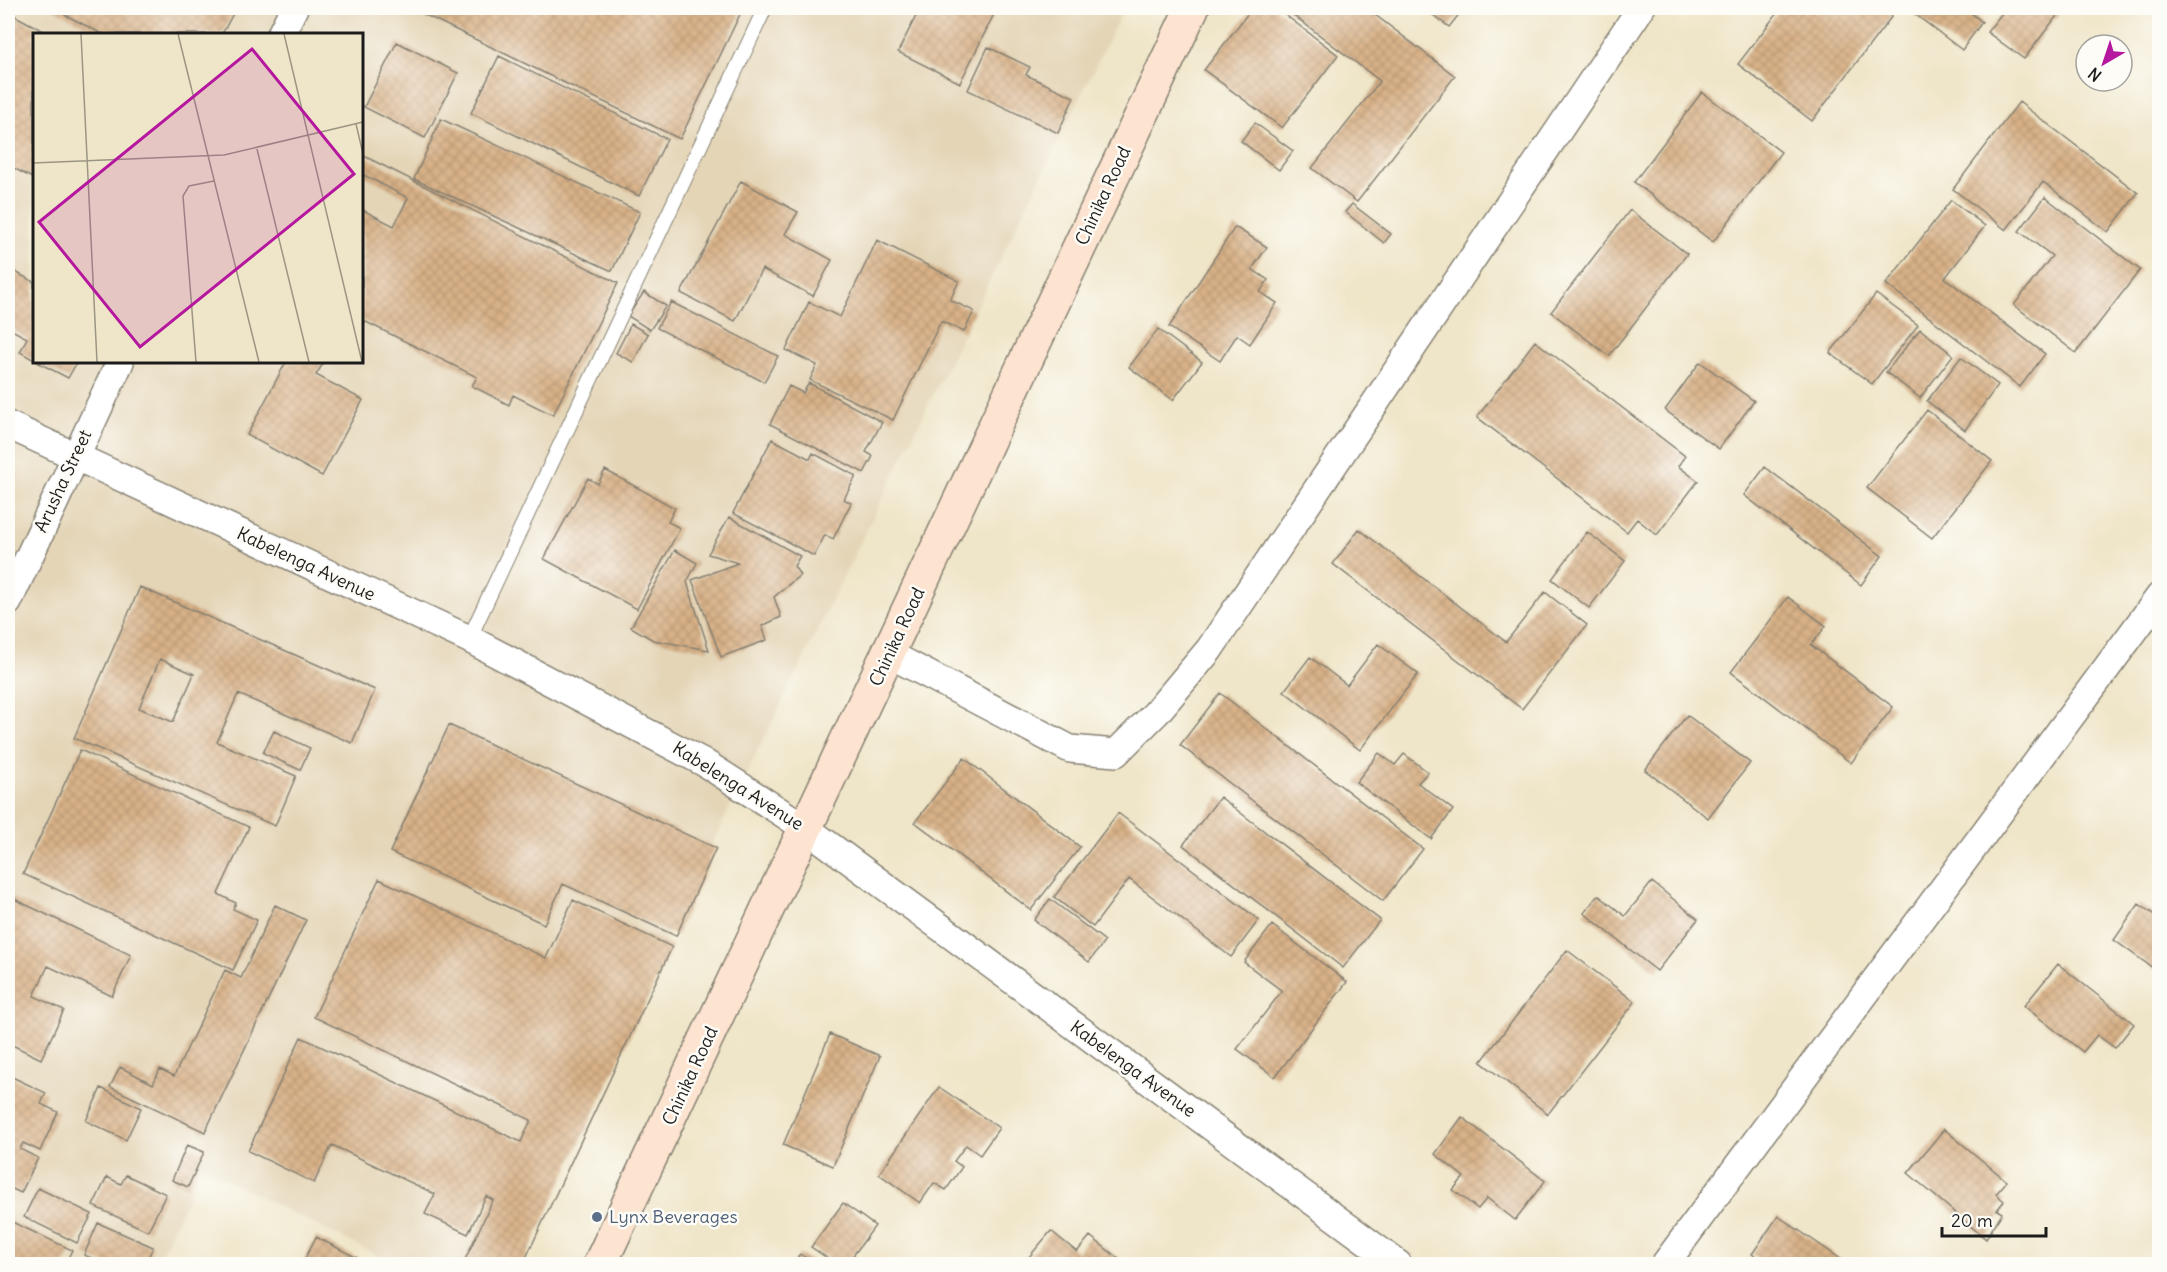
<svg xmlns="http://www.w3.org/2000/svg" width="2167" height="1272" font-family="Delius,sans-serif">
  <defs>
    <pattern id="building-cross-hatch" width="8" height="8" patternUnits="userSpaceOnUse" patternTransform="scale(1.5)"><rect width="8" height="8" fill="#d8b187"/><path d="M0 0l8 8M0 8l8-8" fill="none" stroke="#b99874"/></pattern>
  </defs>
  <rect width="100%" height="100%" fill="#fdfcf7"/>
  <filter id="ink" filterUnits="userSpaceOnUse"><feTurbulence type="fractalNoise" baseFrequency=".0167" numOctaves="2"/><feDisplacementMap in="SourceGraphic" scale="12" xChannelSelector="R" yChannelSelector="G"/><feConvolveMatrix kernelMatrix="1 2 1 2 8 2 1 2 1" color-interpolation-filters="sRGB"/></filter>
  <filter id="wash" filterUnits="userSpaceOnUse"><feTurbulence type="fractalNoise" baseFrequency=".008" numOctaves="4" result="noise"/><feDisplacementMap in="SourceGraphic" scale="24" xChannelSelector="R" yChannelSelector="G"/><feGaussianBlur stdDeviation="1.35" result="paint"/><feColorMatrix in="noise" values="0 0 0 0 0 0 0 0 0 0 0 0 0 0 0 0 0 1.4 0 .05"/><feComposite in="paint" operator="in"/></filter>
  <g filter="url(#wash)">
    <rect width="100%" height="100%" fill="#efe5c8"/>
    <path fill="#e4d5b7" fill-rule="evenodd" d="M8,8H1124L675,918L518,1264H395L202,1168L156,1264H8ZM34,34H362V362H34Z"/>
    <g id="blocks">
      <path fill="url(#building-cross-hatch)" fill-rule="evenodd" d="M52,8H236L222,34H102Z
        M411,8H743L680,139Z
        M920,8H997L960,83L898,52Z
        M1252,8H1276L1338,55L1282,128L1204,70Z
        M1284,8H1366L1455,76L1357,202L1312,168L1380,81Z
        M1424,8H1464L1449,27Z
        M1781,8H1880L1892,16L1812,121L1738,64Z
        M1907,8H1974L1970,12L1982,22L1962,50Z
        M2006,8H2063L2024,59L1987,32Z
        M8,12L49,34H34V179L8,165Z
        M397,42L458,73L425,138L364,107Z
        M988,47L1030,67L1026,75L1074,97L1058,133L968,90Z
        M499,56L667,139L639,196L471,113Z
        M1702,92L1781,152L1713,242L1634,182Z
        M2019,102L2138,193L2108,232L2043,182L2006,230L1953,189Z
        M441,119L640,212L612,271L414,179Z
        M1255,123L1293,151L1279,170L1241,141Z
        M362,155L618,283L553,415L513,395L509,405L472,386L477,377L362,320V214L363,210L394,226L408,198L362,174Z
        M741,181L798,212L785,234L832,260L813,296L762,269L735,321L681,293Z
        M2045,197L2140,270L2076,353L2014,305L2052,256L2019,231Z
        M1951,200L1985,226L1945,278L2045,354L2020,387L1886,284Z
        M1352,204L1391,234L1384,243L1345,212Z
        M1630,210L1687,254L1609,356L1551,312Z
        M1235,227L1267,247L1252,269L1268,280L1260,292L1277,303L1250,344L1237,335L1220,361L1169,327Z
        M877,240L959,281L950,300L974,311L964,332L941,321L893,420L810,380L817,365L786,350L809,302L840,317Z
        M8,268L34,282V360L20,352L27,338L8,328Z
        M644,292L666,306L650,330L628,316Z
        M1876,294L1918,325L1872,384L1830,353Z
        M671,302L778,356L764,382L657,328Z
        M631,324L648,334L633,362L616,353Z
        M1158,329L1202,362L1173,400L1129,367Z
        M1920,329L1953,355L1920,398L1886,372Z
        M1535,341L1685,456L1678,466L1698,481L1657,535L1637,519L1627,532L1477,417Z
        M1961,357L1998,385L1965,430L1927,401Z
        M37,362H77L68,378Z
        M286,362H324L316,375L363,400L322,476L247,435Z
        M1700,362L1754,401L1719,449L1665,410Z
        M809,383L882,422L866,452L873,456L864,473L770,424L789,386L803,393Z
        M1927,410L1992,461L1932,538L1867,488Z
        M772,439L810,459L813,453L856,476L844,499L851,503L833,539L825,535L814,556L733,513Z
        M1765,467L1882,556L1861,585L1744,495Z
        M605,470L675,508L668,522L680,528L637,609L544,559L588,478L598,484Z
        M729,517L800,556L794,566L800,575L774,597L781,617L762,626L767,640L721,657L692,580L738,563L708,554Z
        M1359,529L1506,642L1545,592L1587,625L1522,709L1333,564Z
        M1587,532L1625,561L1589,608L1552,579Z
        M675,550L697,563L687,582L709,650L653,640L631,627Z
        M140,587L375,690L352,743L238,694L217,742L296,776L275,826L74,738ZM160,659L194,674L173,722L139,708Z
        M1788,597L1826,626L1811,645L1893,707L1851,763L1731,672Z
        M1378,644L1418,674L1360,750L1284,691L1310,657L1347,685Z
        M1220,693L1423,849L1383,901L1180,745Z
        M1687,715L1750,763L1708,818L1645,770Z
        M449,725L716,848L676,936L563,884L544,924L390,852Z
        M274,731L310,748L300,770L263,753Z
        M80,750L249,827L218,894L236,903L233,909L257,920L233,970L23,874Z
        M1379,753L1395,765L1404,754L1428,772L1418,783L1453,810L1431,839L1356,782Z
        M964,758L1080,847L1031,910L915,822Z
        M1220,797L1380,920L1343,968L1183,845Z
        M1118,813L1259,920L1231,957L1129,879L1093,927L1054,897Z
        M379,879L546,958L573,900L672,947L523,1264H463L493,1200L486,1196L468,1234L425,1214L435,1194L332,1145L314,1183L248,1151L301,1037L521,1142L531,1120L314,1017Z
        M1652,882L1698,919L1657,971L1584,913L1598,895L1625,916Z
        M8,896L131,955L112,996L48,966L34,996L64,1010L41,1059L8,1043Z
        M1050,899L1105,941L1089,962L1034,920Z
        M2139,904L2160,919V973L2114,940Z
        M275,905L306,920L205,1132L110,1087L120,1067L153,1084L160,1069L174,1076L225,970L241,978Z
        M1272,925L1347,982L1275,1077L1237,1049L1282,991L1244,962Z
        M1567,950L1635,1002L1548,1114L1481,1062Z
        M2058,964L2134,1024L2115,1048L2097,1035L2083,1052L2024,1006Z
        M830,1034L880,1056L833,1166L783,1145Z
        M8,1075L46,1093L41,1104L58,1112L40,1151L23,1143L20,1149L38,1158L21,1193L8,1187Z
        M939,1087L999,1128L980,1155L966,1145L954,1161L962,1167L946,1190L934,1183L920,1203L879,1174Z
        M101,1088L141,1108L126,1140L86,1121Z
        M1462,1117L1545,1181L1515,1220L1487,1198L1478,1209L1453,1190L1464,1177L1435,1154Z
        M1944,1129L2007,1181L1996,1194L2004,1201L1997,1210L2002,1213L1986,1239L1908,1173Z
        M187,1145L204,1152L188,1187L172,1180Z
        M126,1175L166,1194L148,1231L93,1206L107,1177L121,1184Z
        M38,1188L92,1214L77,1243L24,1217Z
        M843,1203L875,1226L847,1264H836L811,1247Z
        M1778,1216L1848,1264H1767L1752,1254Z
        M8,1220L72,1250L65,1264H19L8,1259Z
        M98,1223L153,1247L145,1264H106L84,1255Z
        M1051,1231L1077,1252L1090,1236L1119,1259L1114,1264H1023Z
        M316,1237L369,1264H302Z
        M800,1254L815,1264H793Z"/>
    </g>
  </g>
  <g filter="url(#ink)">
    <use href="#blocks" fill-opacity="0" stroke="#868072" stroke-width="1.5"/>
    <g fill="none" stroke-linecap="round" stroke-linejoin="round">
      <g stroke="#868072" stroke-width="16">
        <path id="lane" d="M469,639L765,8"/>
      </g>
      <g stroke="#868072" stroke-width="30">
        <path id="street" d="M281,34L294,8
          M8,425L469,639L703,762L807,829L1398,1264
          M8,602L120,362
          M889,654L1070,749L1116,753L1156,713L1209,650L1641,8
          M1665,1264L2160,596"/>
      </g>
      <g stroke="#868072" stroke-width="36">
        <path id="secondary" d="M600,1264L1192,8"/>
      </g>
      <use href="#lane" stroke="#fff" stroke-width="14"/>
      <use href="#street" stroke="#fff" stroke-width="27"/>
      <use href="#secondary" stroke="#fde4d0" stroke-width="33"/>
    </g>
  </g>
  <circle fill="#5c6f8a" stroke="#fdfcf7" stroke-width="2" cx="597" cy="1217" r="6"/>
  <g text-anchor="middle" stroke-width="5" stroke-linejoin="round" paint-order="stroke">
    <g font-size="18" fill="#1c1c1c" stroke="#fdfcf7">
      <text transform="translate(1103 196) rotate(-65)" y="6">Chinika Road</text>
      <text transform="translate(63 481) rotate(-65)" y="6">Arusha Street</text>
      <text transform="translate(306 564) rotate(25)" y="6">Kabelenga Avenue</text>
      <text transform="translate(897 637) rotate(-65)" y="6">Chinika Road</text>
      <text transform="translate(738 786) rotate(32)" y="6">Kabelenga Avenue</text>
      <text transform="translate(1133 1069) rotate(36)" y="6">Kabelenga Avenue</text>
      <text transform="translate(690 1076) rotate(-65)" y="6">Chinika Road</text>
    </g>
    <g font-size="18" fill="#4e5e75" stroke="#fdfcf7" text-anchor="start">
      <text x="609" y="1223">Lynx Beverages</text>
    </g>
  </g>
  <g transform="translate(33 33)">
    <rect width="330" height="330" fill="#efe5c8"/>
    <path fill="none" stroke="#9b9583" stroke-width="1.5" d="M48,1L64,329M145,1L226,329M251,1L329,329M323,91L330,121M224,116L276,329M0,130L191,122L330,89M163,329L150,163L156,153L181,148"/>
    <path fill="#b5179e" fill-opacity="0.15" stroke="#b5179e" stroke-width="3" d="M219,16L321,141L107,314L6,189Z"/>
    <rect width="330" height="330" fill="none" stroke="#1c1c1c" stroke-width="3"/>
  </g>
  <rect width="2167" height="1272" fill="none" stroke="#fdfcf7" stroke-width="30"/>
  <g transform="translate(2104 63) rotate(219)"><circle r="28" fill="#fdfcf7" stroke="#a3a29f" stroke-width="1.5"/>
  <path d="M0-4.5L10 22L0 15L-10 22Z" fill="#b5179e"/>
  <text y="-9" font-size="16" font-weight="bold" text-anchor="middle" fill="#1c1c1c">N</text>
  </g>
  <path d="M1942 1227v9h104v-9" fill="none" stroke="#1c1c1c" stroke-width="3"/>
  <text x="1951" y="1227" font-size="18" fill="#1c1c1c" stroke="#fdfcf7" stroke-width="4.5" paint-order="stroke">20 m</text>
</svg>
